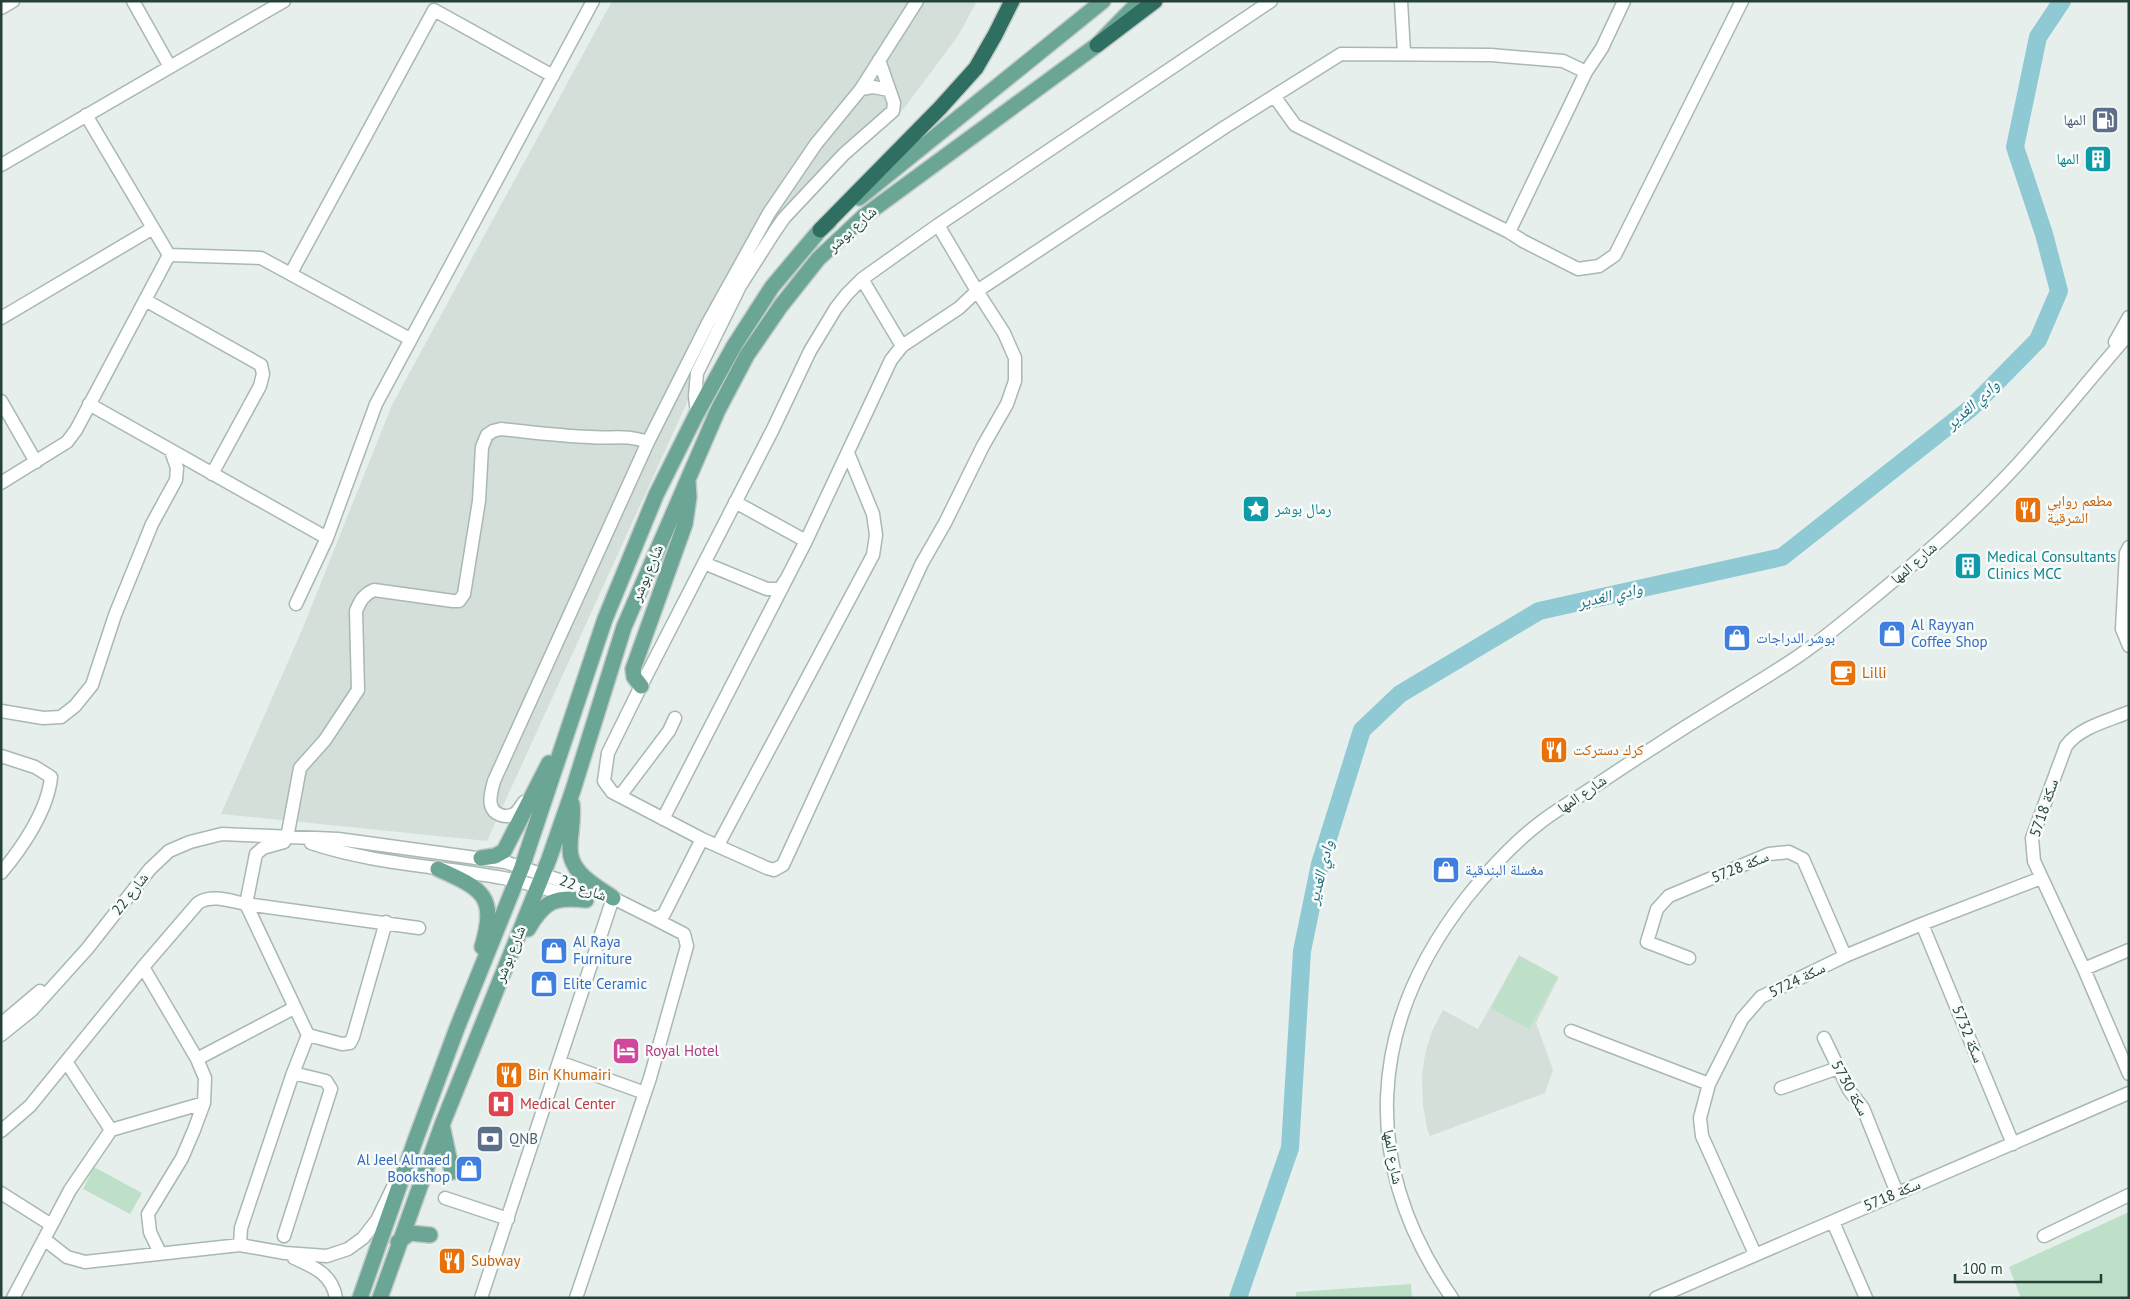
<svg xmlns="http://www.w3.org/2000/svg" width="2130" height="1299" font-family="'PT Sans','Noto Naskh Arabic',sans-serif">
  <rect width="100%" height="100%" fill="#e6efeb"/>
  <path fill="#d4dfda" d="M612,1H977L958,36L905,107L795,210L720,330L487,841L221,814L302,630L392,405Z
    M1519,955L1559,977L1536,1023L1553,1070L1545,1093L1430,1136L1427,1128L1423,1105L1422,1077L1425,1054L1432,1031L1443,1010L1478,1029Z"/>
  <path fill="#bfe0c8" d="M1519,956L1558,977L1529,1029L1491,1008Z
    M94,1167L142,1193L130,1214L83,1189Z
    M2129,1212V1298H2021L2009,1267Z
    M1411,1284L1412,1298H1296V1292Z"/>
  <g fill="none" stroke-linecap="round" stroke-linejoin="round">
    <path stroke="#8ec9d4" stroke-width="18" d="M1238,1298L1290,1148L1302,951L1320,864L1362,730L1400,694L1539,611L1782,557L1971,408L2038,340L2059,291L2044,234L2015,147L2038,37L2062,1"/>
    <g stroke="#a8b8b2" stroke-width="15">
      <path id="minor" d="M1401,1L1404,53
        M1,8L13,1
        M170,67L284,1
        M1586,72L1509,232L1523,241L1578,269L1599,266L1615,255L1742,1
        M861,89L873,87L889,90
        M1274,96L1295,125L1509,232
        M86,115L169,255
        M1,165L170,67L133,1
        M938,225L977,291L1225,127L1341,54L1491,55L1563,61L1586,72L1602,48L1624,1
        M169,255L261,258L410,339
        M291,273L434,10L553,76
        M862,279L902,346
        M145,300L261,365L263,374L260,386L212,474
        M1,318L153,228
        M2115,342L2129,317
        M1,401L36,462
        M89,404L327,538
        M697,413L695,396L697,373L740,286L775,231L784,218L844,154L893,111L894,103L879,60
        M1,483L67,442L76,430L169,255
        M735,502L806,541
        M2129,547L2126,553L2122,629L2129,646
        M704,563L767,589H780L785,581
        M296,604L327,538L376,404L593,1
        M1,711L43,718L61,717L75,706L92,685L115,615L152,524L176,480L177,468L171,451
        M2129,712C2108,721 2080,727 2066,746L2032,838L2034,861L2084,969L2129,1074
        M1,756L35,767L51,777C48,810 22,848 1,873
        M620,796L669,731L675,718
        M524,802C521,806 518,812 514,814C505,819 493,814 491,805C489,797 492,789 494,781L648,442L708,323L769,213L816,144L861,89L917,1
        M663,819L806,541L891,360L902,346L959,308L977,291L1004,333L1015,358V381L1007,404L983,446L945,523L922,563L783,865L774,870L767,868L702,839
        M287,838L300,768L325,740L358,690L356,611C360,601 364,594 374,590L453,601H459L464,594L479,501L482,447L487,435L493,431L501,429C531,432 561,436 590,437C612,439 626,434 648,442
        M311,843C373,864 439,866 503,878C526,882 549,890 573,897
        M718,845L873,555L876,535L873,514L848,453
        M386,922L353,1037L350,1043L342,1044L308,1035L246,904L419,928
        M1922,924L2013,1144
        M1689,958L1647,942L1657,909L1669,896L1769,854L1789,852L1803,859L1845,956
        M143,967L197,1059L205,1078L204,1103L194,1130L182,1158L148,1214L150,1232L160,1253
        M2084,969L2129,950
        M1,1024L40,991
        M1571,1031L1709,1084
        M1,1035L32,1010L87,949L150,869L169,851L190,842L222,834L338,839L505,862L613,898L655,919L664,914L702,839L612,792L604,781L608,753L641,686L773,429L810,351L836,308L847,294L862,279L938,225L1271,1
        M1824,1038L1849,1090L1863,1108L1897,1193
        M197,1059L294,1008
        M559,1062L645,1093
        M67,1063L111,1130L204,1103
        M1781,1088L1838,1068
        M1,1131L30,1106L143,967L198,903C212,894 230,901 246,904L256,854L263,848L284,842
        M1,1193L50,1224
        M445,1198L508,1219
        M1833,1222L1866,1298
        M284,1236L331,1089L326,1081L293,1073
        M2044,1236L2129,1195
        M44,1239L67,1257L85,1262L240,1245L285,1253L327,1256L348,1249L363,1238L377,1220L393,1187
        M240,1245L241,1228L293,1073L308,1035
        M1755,1254L1702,1136L1700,1118L1709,1084L1742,1019L1761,997L1845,956L1922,924L2041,878
        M294,1258C314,1267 332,1274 336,1298
        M13,1298L70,1190L111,1130
        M481,1298L613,898
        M576,1298L650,1078L687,946L684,934L655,919
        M1452,1298C1359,1164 1367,1025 1467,897C1488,871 1513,843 1541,822C1558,809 1577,798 1595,786C1644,753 1694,721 1745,690C1767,676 1790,663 1811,647C1829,634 1846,620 1863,606C1917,562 1970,516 2018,464C2056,422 2091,377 2129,334
        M1656,1298L2129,1093"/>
    </g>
    <g stroke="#c2cac8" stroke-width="18">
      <path id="major" d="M859,198L1103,1
        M641,686L634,677L633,669L685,524L689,497L688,482
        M572,804C574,820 570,832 570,847C569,873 595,885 613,898
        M481,858L495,856L504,851L549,763
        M438,869C483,889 497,896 482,947
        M528,929C544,901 555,896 586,900
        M442,1125L452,1172
        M398,1242L410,1233L430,1235
        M360,1298L415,1141L457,1028L522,867L605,619L656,495L697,413L734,346L772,287L820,230L829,222
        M380,1298L442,1125L549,859L573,790L624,627L718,410L747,355L780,307L818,259L864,216L1097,45L1140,1"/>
    </g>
    <g stroke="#c2cac8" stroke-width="18">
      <path id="highway" d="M1097,45L1155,1
        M820,230L940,108L976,68L995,35L1012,1"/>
    </g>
    <use href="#minor" stroke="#fff" stroke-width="12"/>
    <use href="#major" stroke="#6aa596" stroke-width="15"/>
    <use href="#highway" stroke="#2f6f62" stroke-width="15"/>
  </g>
  <defs>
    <g id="fuel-square" transform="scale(1.4375)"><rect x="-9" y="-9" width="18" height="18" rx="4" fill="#5c6f8a" stroke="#f7fbf9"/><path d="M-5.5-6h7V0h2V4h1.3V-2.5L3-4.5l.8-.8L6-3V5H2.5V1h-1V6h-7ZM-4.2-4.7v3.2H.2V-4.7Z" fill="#fff"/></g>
    <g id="building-square" transform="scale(1.4375)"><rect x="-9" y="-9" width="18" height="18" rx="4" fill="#0f9aa8" stroke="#f7fbf9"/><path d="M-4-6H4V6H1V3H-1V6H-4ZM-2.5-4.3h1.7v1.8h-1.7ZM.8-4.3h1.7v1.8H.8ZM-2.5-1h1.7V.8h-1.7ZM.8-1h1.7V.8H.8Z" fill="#fff"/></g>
    <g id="sight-square" transform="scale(1.4375)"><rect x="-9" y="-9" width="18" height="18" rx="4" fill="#0f9aa8" stroke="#f7fbf9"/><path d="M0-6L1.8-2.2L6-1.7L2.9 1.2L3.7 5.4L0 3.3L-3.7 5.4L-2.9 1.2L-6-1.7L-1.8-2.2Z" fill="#fff"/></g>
    <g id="restaurant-square" transform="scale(1.4375)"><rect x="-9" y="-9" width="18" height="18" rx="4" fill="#e8710a" stroke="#f7fbf9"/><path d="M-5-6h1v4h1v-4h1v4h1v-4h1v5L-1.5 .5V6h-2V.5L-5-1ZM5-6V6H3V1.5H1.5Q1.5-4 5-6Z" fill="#fff"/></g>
    <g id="shop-square" transform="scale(1.4375)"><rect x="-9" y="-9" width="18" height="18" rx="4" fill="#3f7fe0" stroke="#f7fbf9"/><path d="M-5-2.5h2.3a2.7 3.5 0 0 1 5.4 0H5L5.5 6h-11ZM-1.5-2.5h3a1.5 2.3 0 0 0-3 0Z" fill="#fff"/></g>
    <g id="cafe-square" transform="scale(1.4375)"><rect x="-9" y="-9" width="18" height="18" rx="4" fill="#e8710a" stroke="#f7fbf9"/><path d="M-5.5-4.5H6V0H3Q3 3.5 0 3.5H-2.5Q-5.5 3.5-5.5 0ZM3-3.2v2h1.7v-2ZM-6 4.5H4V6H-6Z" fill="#fff"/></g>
    <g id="hotel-square" transform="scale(1.4375)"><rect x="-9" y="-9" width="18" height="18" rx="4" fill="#d1479c" stroke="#f7fbf9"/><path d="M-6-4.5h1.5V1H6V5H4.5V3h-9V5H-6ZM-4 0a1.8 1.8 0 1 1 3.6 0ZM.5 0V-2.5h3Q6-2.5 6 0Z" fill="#fff"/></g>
    <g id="hospital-square" transform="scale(1.4375)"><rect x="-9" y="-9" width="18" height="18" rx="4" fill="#e0444e" stroke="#f7fbf9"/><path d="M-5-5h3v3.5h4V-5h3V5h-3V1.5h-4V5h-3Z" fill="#fff"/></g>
    <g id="bank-square" transform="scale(1.4375)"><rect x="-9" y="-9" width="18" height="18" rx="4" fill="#5c6f8a" stroke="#f7fbf9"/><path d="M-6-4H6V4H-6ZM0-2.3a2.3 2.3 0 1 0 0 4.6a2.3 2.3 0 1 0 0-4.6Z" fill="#fff"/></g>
  </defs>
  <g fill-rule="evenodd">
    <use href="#fuel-square" x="2105" y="120"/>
    <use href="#building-square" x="2098" y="159"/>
    <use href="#sight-square" x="1256" y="509"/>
    <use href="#restaurant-square" x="2028" y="510"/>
    <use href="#building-square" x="1968" y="566"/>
    <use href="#shop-square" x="1892" y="634"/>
    <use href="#shop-square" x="1737" y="638"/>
    <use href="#cafe-square" x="1843" y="673"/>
    <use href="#restaurant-square" x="1554" y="750"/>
    <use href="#shop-square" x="1446" y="870"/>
    <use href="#shop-square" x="554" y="951"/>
    <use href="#shop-square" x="544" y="984"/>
    <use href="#hotel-square" x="626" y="1051"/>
    <use href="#restaurant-square" x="509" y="1075"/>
    <use href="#hospital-square" x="501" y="1104"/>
    <use href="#bank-square" x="490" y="1139"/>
    <use href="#shop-square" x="469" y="1169"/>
    <use href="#restaurant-square" x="452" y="1261"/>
  </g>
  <g text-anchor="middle" stroke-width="5" stroke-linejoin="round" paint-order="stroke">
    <g font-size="15" fill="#4e5e75" stroke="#f7fbf9" text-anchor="end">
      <text x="2086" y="125">المه‍ا</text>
      <text x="509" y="1144" text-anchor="start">QNB</text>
    </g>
    <g font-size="15" fill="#0d838f" stroke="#f7fbf9" text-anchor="start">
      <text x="2079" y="164" text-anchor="end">المها</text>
      <text x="1275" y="514">رمال بوشر</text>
      <text x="1987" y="562">Medical Consultants<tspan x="1987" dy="17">Clinics MCC</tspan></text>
    </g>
    <g font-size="15" fill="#24423a" stroke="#f7fbf9">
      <text transform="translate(852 229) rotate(-42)" y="5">شارع بوشر</text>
      <text transform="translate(1914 563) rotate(-41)" y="5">شارع المها</text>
      <text transform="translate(647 573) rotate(-67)" y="5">شارع بوشر</text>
      <text transform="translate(1582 794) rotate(-34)" y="5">شارع المها</text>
      <text transform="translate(2044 808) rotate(-71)" y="5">سكة 5718</text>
      <text transform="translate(1740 867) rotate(-22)" y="5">سكة 5728</text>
      <text transform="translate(583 888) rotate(20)" y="5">شارع 22</text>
      <text transform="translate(130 894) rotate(-52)" y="5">شارع 22</text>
      <text transform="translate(510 954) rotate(-68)" y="5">شارع بوشر</text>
      <text transform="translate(1797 980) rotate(-26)" y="5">سكة 5724</text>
      <text transform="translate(1968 1034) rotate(68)" y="5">سكة 5732</text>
      <text transform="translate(1850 1088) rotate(61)" y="5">سكة 5730</text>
      <text transform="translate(1393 1157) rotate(80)" y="5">شارع المها</text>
      <text transform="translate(1892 1195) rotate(-23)" y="5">سكة 5718</text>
    </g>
    <g font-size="15" fill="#c56008" stroke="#f7fbf9" text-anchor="start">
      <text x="2047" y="506">مطعم روابي<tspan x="2047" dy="17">الشرقية</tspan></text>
      <text x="1862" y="678">Lilli</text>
      <text x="1573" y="755">كرك دستركت</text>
      <text x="528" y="1080">Bin Khumairi</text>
      <text x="471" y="1266">Subway</text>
    </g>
    <g font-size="15" fill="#366cbe" stroke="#f7fbf9" text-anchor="start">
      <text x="1911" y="630">Al Rayyan<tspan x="1911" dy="17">Coffee Shop</tspan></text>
      <text x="1756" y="643">بوشر الدراجات</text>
      <text x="1465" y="875">مغسلة البندقية</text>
      <text x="573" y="947">Al Raya<tspan x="573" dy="17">Furniture</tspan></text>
      <text x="563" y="989">Elite Ceramic</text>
      <text x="450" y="1165" text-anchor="end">Al Jeel Almaed<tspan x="450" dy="17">Bookshop</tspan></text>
    </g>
    <g font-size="15" fill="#b23c85" stroke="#f7fbf9" text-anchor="start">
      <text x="645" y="1056">Royal Hotel</text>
    </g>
    <g font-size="15" fill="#be3a42" stroke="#f7fbf9" text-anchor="start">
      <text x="520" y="1109">Medical Center</text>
    </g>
    <g font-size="16" font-style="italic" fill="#1c6f80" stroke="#f7fbf9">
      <text transform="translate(1972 404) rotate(-42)" y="6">وادي الغدير</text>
      <text transform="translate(1610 595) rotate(-13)" y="6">وادي الغدير</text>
      <text transform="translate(1320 872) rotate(-76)" y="6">وادي الغدير</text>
    </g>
  </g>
  <rect width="2130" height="1299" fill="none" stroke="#24423a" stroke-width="5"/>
  <path d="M1955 1274v8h146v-8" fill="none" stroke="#24423a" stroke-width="2.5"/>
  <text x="1962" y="1274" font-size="15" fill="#24423a" stroke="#f7fbf9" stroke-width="4" paint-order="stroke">100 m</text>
</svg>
